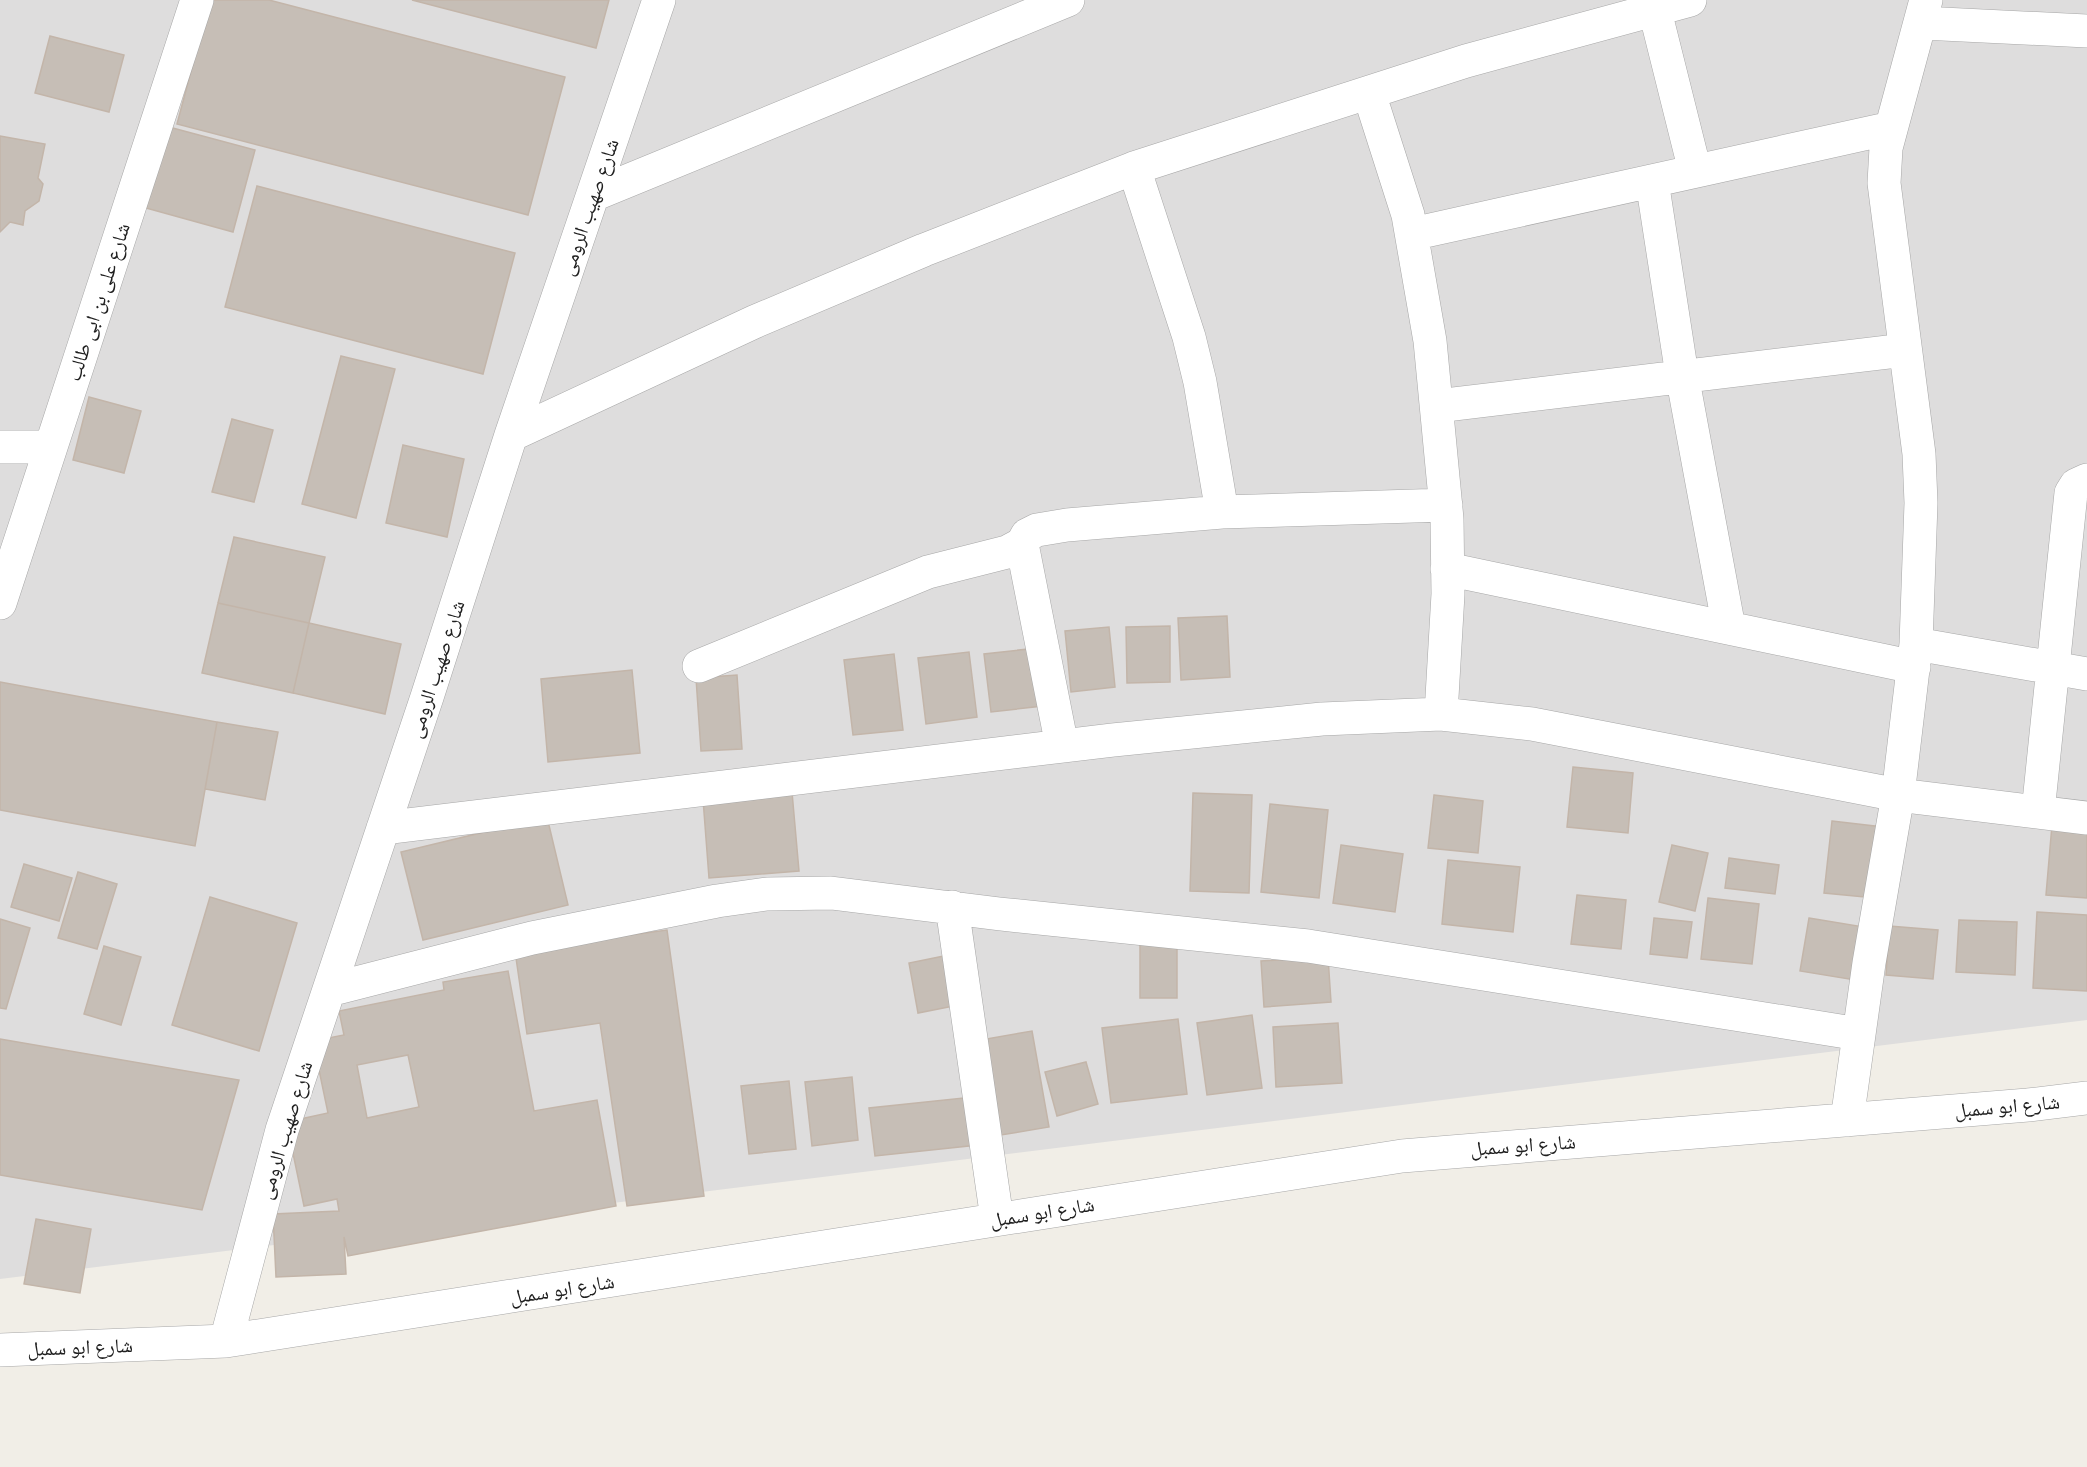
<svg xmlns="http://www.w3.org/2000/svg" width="2087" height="1467" font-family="Cabin,'Noto Naskh Arabic',sans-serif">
  <rect width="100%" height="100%" fill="#f1eee7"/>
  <path fill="#dedddd" d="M0,0H2087V1020L0,1279Z"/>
  <path fill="#c6beb6" stroke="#c3b5a9" stroke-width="1.5" fill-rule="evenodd" d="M210,0H269L565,77L528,215L177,124Z
    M412,0H609L596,48Z
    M50,36L124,55L109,112L35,93Z
    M169,127L255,150L233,232L146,208Z
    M0,136L45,144L38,178L43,184L39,201L25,211L23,225L10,222L0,232Z
    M257,186L515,253L483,374L225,307Z
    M341,356L395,369L356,518L302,504Z
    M89,397L141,411L124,473L73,460Z
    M232,419L273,430L254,502L212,492Z
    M403,445L464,459L447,537L386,523Z
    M234,537L325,557L309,623L218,603Z
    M218,603L309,623L293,693L202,673Z
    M1227,616L1230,677L1181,680L1178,618Z
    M309,623L401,644L385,714L293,693Z
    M1170,626V682L1127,683L1126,627Z
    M1109,627L1115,687L1071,692L1065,631Z
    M1037,648L1043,706L991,712L984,654Z
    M969,652L977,717L926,724L918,658Z
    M894,654L903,730L853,735L844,660Z
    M632,670L640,753L548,762L541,679Z
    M737,675L742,749L701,751L696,678Z
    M0,682L217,722L195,846L0,810Z
    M217,722L278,732L265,800L205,789Z
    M1573,767L1633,773L1628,833L1567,827Z
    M792,792L799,871L709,878L703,799Z
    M1193,793L1252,795L1249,893L1190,891Z
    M1434,795L1483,801L1478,853L1428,848Z
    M1270,804L1328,810L1319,898L1261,892Z
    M547,817L568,905L423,940L401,852Z
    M1832,821L1883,827L1875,898L1824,893Z
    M2052,825L2087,828V898L2046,895Z
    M1341,845L1403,854L1395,912L1333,903Z
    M1672,845L1708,853L1695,911L1659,902Z
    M1729,858L1779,865L1775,894L1725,888Z
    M1448,860L1520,867L1513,932L1442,924Z
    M24,864L72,878L59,921L11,907Z
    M78,872L117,884L97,949L58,938Z
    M1577,895L1626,900L1621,949L1571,944Z
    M210,897L297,923L259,1051L172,1025Z
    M1708,898L1759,904L1752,964L1701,959Z
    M2037,912L2087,915V991L2033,988Z
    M1654,918L1692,922L1687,958L1650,954Z
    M1809,918L1864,927L1855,980L1800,971Z
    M0,919L30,928L6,1009L0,1008Z
    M1959,920L2017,922L2015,975L1956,972Z
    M1889,926L1938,930L1933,979L1886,975Z
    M667,930L704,1196L627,1206L600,1023L527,1034L515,951Z
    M1140,934H1177V998H1140Z
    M104,946L141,957L121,1025L84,1014Z
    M954,954L964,1004L918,1013L909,963Z
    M1328,957L1331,1002L1264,1007L1261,961Z
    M508,971L534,1111L597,1100L616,1206L348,1256L344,1237L346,1274L276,1277L273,1214L339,1211L337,1199L304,1206L289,1134L296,1120L328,1113L313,1041L344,1035L339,1011L444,990L443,982ZM408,1055L419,1107L367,1118L357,1065Z
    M1252,1015L1262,1088L1207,1095L1197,1023Z
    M1178,1019L1187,1094L1111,1103L1102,1028Z
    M1338,1023L1342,1083L1276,1087L1273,1027Z
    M1032,1031L1049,1127L1001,1135L986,1039Z
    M0,1039L239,1080L202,1210L0,1175Z
    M1086,1062L1098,1104L1057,1116L1045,1072Z
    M852,1077L858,1140L812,1146L805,1082Z
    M789,1081L796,1149L749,1154L741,1086Z
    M973,1097L978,1145L875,1156L869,1108Z
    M36,1219L91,1229L80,1293L24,1284Z"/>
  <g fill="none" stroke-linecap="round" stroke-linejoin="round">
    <g stroke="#a7a7a7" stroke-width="34">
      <path id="street" d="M1655,11L1695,171
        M1922,23L2087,31
        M1369,93L1408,215L1430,341L1447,519L1448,594L1441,714
        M1134,168L1189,337L1200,382L1222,512
        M1652,181L1682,375L1729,628
        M593,195L1068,0
        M1412,234L1891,128
        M1437,406L1905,350
        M511,435L754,322L924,250L1134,168L1466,61L1690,0
        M0,447H51
        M1022,544L1062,746
        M1447,569L1914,667
        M0,603L197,0
        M1916,644L2087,674
        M699,666L928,572L1007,552L1022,544L1027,535L1037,530L1067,525L1222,512L1446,505
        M2038,812L2071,493L2076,485L2087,480
        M383,828L1113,740L1322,719L1441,714L1532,724L1898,795L2087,818
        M952,907L997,1219
        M329,990L532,938L717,901L767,894L831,893L1000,914L1308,946L1859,1034
        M1847,1120L1869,963L1898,795L1916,644L1921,503L1919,454L1884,183L1886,148L1926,0
        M226,1341L282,1130L427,697L511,435L659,0
        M0,1350L226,1341L1402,1156L2028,1105L2087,1098"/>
    </g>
    <use href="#street" stroke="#fff" stroke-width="33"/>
  </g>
  <g text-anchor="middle" stroke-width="4.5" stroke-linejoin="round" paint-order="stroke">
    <g font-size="20" fill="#202020" stroke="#fff">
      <text transform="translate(589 207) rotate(-71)" y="7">شارع صهيب الرومى</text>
      <text transform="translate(98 302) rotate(-72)" y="7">شارع على بن ابى طالب</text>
      <text transform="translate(436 669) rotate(-72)" y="7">شارع صهيب الرومى</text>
      <text transform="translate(2007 1106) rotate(-5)" y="7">شارع ابو سمبل</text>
      <text transform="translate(285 1130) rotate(-73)" y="7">شارع صهيب الرومى</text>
      <text transform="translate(1523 1145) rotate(-4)" y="7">شارع ابو سمبل</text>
      <text transform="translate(1042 1212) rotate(-9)" y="7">شارع ابو سمبل</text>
      <text transform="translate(562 1289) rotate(-9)" y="7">شارع ابو سمبل</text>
      <text transform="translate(80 1347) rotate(-2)" y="7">شارع ابو سمبل</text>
    </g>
  </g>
</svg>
